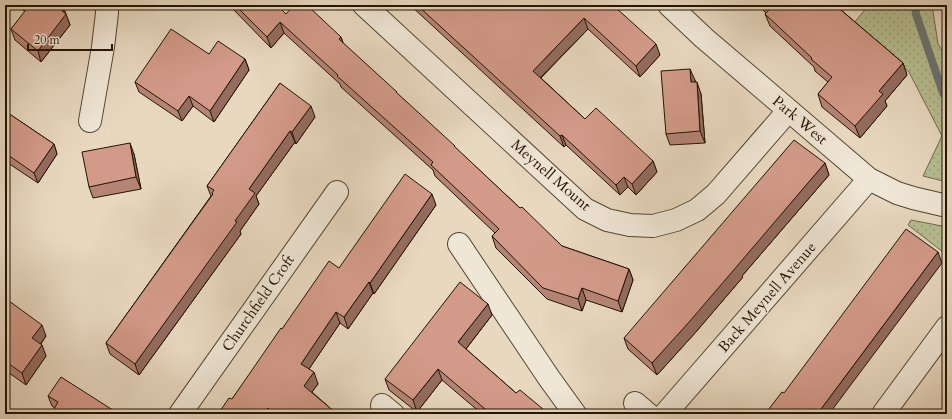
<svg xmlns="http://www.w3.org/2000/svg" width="952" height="419" font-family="Cardo,serif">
  <defs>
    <pattern id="grass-dots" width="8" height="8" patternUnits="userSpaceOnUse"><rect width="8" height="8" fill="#b6bf92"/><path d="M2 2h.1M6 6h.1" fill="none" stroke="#9ca37c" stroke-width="1.8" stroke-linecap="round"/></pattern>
  </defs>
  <rect width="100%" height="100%" fill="#e8d8c0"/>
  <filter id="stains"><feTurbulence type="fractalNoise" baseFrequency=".005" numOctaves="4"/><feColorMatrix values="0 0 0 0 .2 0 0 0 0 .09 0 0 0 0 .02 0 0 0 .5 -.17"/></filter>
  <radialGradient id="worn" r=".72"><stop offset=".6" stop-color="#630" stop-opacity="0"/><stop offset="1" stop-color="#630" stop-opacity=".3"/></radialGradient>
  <path fill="url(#grass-dots)" stroke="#6c6a4a" d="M869,5H932L938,44L947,58V182L923,176L942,136L909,72L853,24Z
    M911,220L947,227V255L908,225Z"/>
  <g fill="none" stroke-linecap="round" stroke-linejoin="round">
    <path stroke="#6c7573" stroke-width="8" d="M915,5L916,14L943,93L947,98"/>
    <g stroke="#534532" stroke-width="24">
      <path id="minor" d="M364,5L585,209L607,220L630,225L653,226L676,220L697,210L716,194L788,111
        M669,5L704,38L869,179L897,193L913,198L947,206
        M90,121L103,47L107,13V5
        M459,244L549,378L575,414
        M635,403L648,414
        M382,405L393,414
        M180,414L337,192
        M665,414L869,179
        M883,414L947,327"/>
    </g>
    <use href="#minor" stroke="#f0e6d6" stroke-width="22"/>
  </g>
  <path fill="#b58476" stroke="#211403" d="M17,5H60L64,9L70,25L41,62L15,40L11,29L25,12Z
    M229,5H277L286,14L341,37L343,43L520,208L562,246L629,269L633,280L622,312L586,300L582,311L547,299L496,248L492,236L495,233L435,176L433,170L341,87L340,84L284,33L271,48Z
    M410,5H611L660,55L640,77L588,29L541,78L585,119L653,161L657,172L636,195L628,187L620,195L566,145L564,147Z
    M758,5H844L840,9L903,63L907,75L885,101L887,106L860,138L822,107L818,94L828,82L815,71L814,67L770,26L765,14L766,13Z
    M209,54L245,59L249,70L214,122L193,106L182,121L139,92L135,82Z
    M695,80V82L701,94L705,143L670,145L666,134Z
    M280,83L315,117L296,144L295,142L256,196L259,204L240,231L241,234L139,375L110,354L106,343L211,196L207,186Z
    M5,111L54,144L57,154L38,183L5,161Z
    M134,154L141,189L93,198L89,187Z
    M825,163L829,175L742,276L743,277L695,333L657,375L628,349L624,338Z
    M436,205L374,294L373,293L348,329L340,323L309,369L318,384L312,392L337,414H218L232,399L282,329L339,268Z
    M5,298L46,336L41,344L46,356L26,385L5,370Z
    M492,315L466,349L516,393L549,414H482L442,380L417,412L389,390L385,379Z
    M48,396L119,414L55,408L52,406Z"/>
  <path fill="#946c60" stroke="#211403" d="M832,5H844L835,14Z
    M64,9L70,25L41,62L38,51Z
    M584,18L588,29L537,81L533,71Z
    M280,22L284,33L271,48L267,37Z
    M341,37L345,48L339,39Z
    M656,44L660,55L640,77L636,66Z
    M245,59L249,70L214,122L210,111Z
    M903,63L907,75L885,101L887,106L860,138L855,126L879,91Z
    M690,69L695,80V94L691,82Z
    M697,82L701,94L705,143L700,131Z
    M189,96L193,106L182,121L178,111Z
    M311,106L315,117L296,144L292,132Z
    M290,131L295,142L256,196L259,204L240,231L241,234L139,375L135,364L235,221L249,189Z
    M562,135L566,145L564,147L560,136Z
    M130,143L134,154L141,189L136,177Z
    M54,144L57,154L38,183L34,173Z
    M653,161L657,172L636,195L632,184Z
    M825,163L829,175L742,276L743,277L695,333L657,375L652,363Z
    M624,177L628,187L620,195L616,185Z
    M432,194L436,205L374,294L370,283Z
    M938,252L942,263L829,414H818V413Z
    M629,269L633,280L622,312L618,301Z
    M369,282L373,293L348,329L344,317Z
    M582,288L586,300L582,311L578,299Z
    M488,304L492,315L462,354L458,342Z
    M336,312L340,323L305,375L301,364Z
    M42,325L46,336L36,350L32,338Z
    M42,345L46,356L26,385L22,373Z
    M438,369L442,380L417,412L413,400Z
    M314,372L318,384L308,397L304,386Z
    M268,408L270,414H264Z"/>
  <path fill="#d39a89" stroke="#211403" d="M26,5H60L64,9L62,11L66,14L38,51L11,29L28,7Z
    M235,5H277L286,14L294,5H307L341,37L339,39L397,92H396L455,146H454L520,208L522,207L562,246L629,269L618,301L582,288L578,299L543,288L492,236L499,229L431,165L433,162L337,76L338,75L280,22L267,37Z
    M417,5H611L614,8L615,7L656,44L636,66L584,18L533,71L585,119L596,108L653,161L632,184L624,177L616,185L562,135L560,136Z
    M766,5H835L903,63L879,91L883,94L855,126L818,94L832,77L811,59L812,58L765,14L770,9Z
    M171,29L209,54L218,41L245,59L210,111L189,96L178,111L135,82Z
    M690,69L691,82H697L700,131L666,134L661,71Z
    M280,83L311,106L292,132L290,131L249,189L255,193L235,221L237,222L135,364L106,343L213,194L212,193L214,190L207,186Z
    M5,111L54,144L34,173L5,153Z
    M794,140L825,163L738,265L690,321L652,363L624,338Z
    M130,143L136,177L89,187L82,152Z
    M405,174L432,194L370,283L369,282L344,317L336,312L301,364L314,372L304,386L337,414H274L268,408L264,414H218L229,398L232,399L281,328L282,329L329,261L339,268Z
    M906,229L938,252L818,413L817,412L816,414H765L782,392L784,393Z
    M460,282L488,304L458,342L516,393L520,390L549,414H491L438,369L413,400L385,379Z
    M5,298L42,325L32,338L42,345L22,373L5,361Z
    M61,377L119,414H51L58,402L48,396Z"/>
  <g text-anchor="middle" stroke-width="3" stroke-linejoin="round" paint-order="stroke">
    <g font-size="15" fill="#211403" stroke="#f0e6d6">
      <text transform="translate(800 120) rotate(40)" y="5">Park West</text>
      <text transform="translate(551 175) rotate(41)" y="5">Meynell Mount</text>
      <text transform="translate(767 297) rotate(-49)" y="5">Back Meynell Avenue</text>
      <text transform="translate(258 303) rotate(-55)" y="5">Churchfield Croft</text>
    </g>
  </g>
  <rect width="952" height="419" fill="none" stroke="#e8d8c0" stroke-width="20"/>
  <rect x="6" y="6" width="940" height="407" fill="none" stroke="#211403" stroke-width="2"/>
  <rect x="10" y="10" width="932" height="399" fill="none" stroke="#211403"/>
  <path d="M28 44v6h84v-6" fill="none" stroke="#211403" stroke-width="2"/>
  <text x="34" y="44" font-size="12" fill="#211403" stroke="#f0e6d6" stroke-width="3" paint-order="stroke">20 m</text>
  <rect width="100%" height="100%" filter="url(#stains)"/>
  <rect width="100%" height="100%" fill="url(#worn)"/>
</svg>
